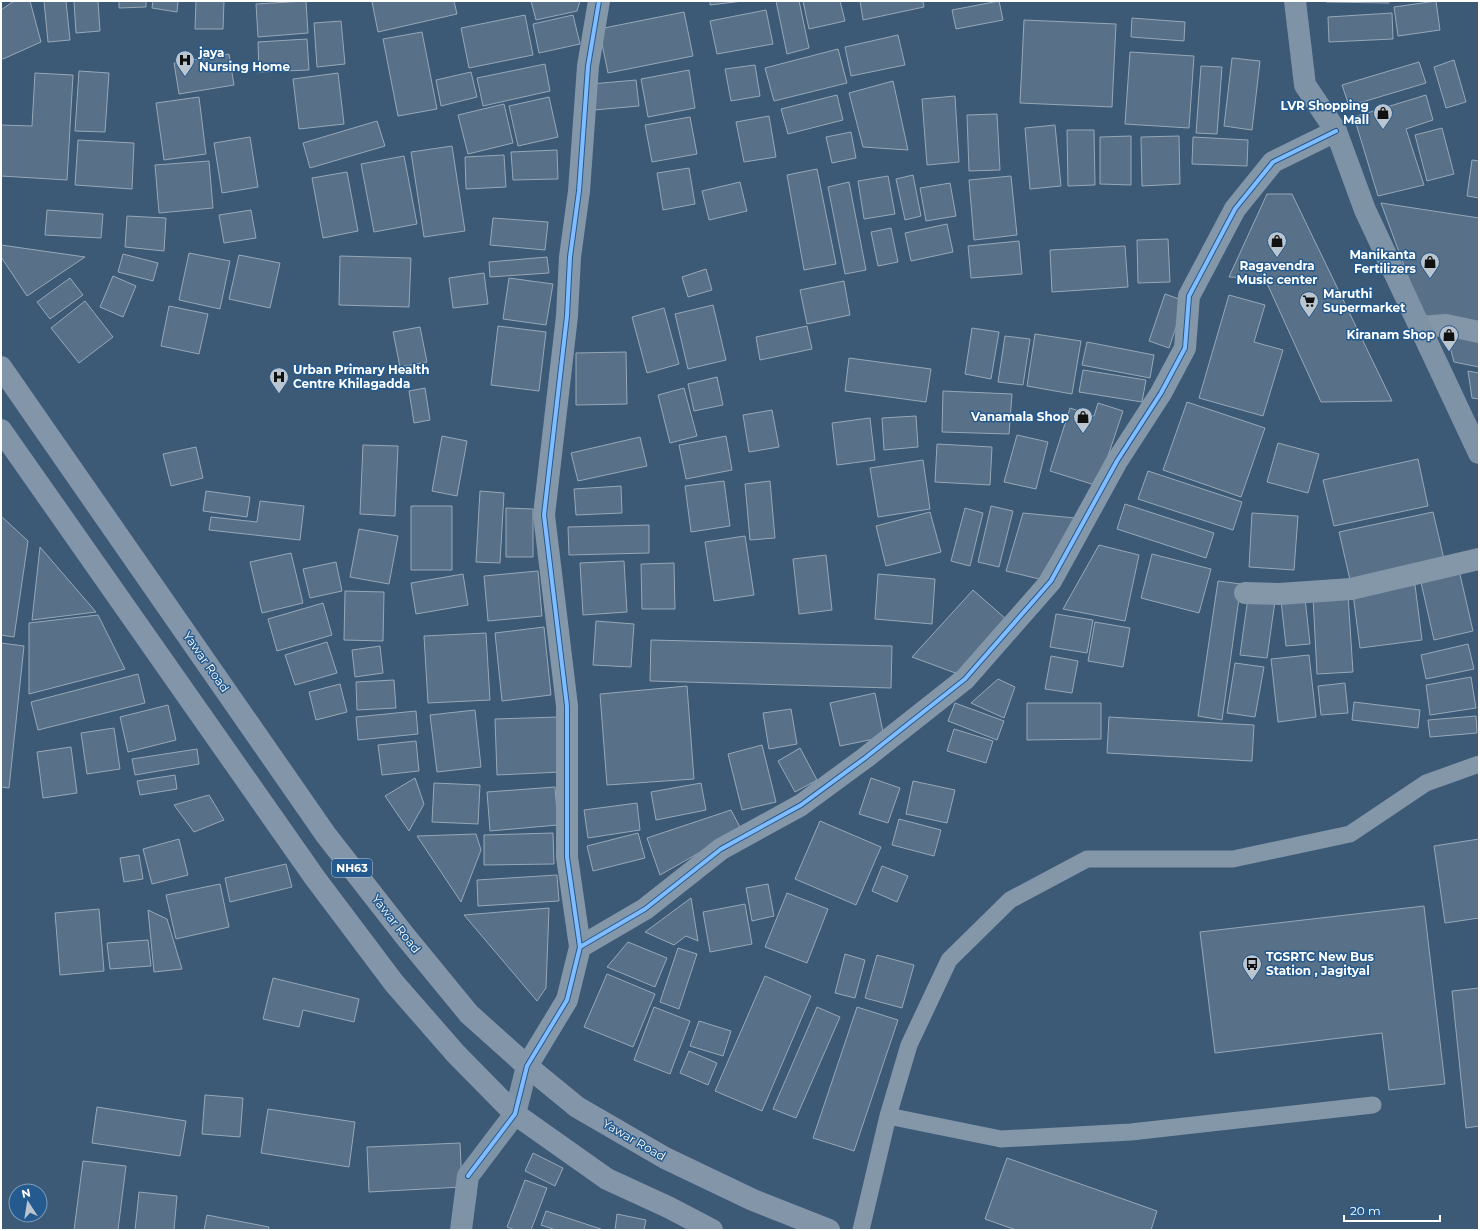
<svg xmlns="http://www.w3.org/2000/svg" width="1480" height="1231" font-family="Montserrat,sans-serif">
  <rect width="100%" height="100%" fill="#3c5976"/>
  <path fill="#597188" stroke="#97a8b8" d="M14,1H30L41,42L3,59L1,58V10Z
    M44,1H66L70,40L48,42Z
    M74,1H98L100,31L76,33Z
    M119,1H146V7L119,8Z
    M153,1H178L177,12L152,8Z
    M196,1H224L223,29H195Z
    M306,1L308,33L258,37L256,4Z
    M377,1H454L457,14L378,32L372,2Z
    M531,1H580L577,11L536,20Z
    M710,1H743L710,5Z
    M776,1H799L809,48L787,54Z
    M803,1H840L845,21L809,29Z
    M860,1H923L924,7L863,20Z
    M999,1L1003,20L956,29L952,10Z
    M1326,1H1389V3L1326,2Z
    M1436,1L1440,30L1398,36L1394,7Z
    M766,10L773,44L717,54L710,21Z
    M684,12L693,56L608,73L599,29Z
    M1392,13L1393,39L1329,42L1328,17Z
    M525,15L533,55L469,68L461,28Z
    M573,15L580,44L539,53L533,24Z
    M1132,18L1185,22L1184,41L1131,37Z
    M1024,20L1116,24L1112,107L1020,103Z
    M341,21L345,64L317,67L314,23Z
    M422,32L437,109L398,116L383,39Z
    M898,35L905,65L851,76L845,47Z
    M307,39L309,70L259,72L258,42Z
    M838,49L847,83L774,101L765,68Z
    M1130,52L1194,56L1189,128L1125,124Z
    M229,54L234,85L179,94L174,63Z
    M1232,58L1260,61L1252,130L1224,126Z
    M1454,60L1466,102L1446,108L1434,67Z
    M1419,62L1426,83L1349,106L1342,85Z
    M545,64L550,91L483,106L477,78Z
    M755,65L760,96L731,101L725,69Z
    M1201,66L1222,67L1217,134L1196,133Z
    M689,70L695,108L648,117L641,79Z
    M79,71L109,73L105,132L75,131Z
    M471,72L477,97L441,106L436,80Z
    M35,73L73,75L67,180L1,176V125L32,126Z
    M338,73L344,124L299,129L293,79Z
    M636,80L639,106L594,110L591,84Z
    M893,81L908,150L863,147L849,93Z
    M837,95L843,120L788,134L781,109Z
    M1426,95L1433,120L1406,129L1424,185L1378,196L1354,117Z
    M955,96L959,162L927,165L922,99Z
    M199,97L206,154L164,160L156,103Z
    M549,97L558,137L518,146L509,106Z
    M504,104L513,143L468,154L458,115Z
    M997,114L1000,170L969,171L967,115Z
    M769,116L776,157L744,162L736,122Z
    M690,117L697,154L652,162L645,125Z
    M377,121L385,146L310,168L303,143Z
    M1055,125L1061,186L1030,189L1025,128Z
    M1442,128L1454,174L1427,181L1415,135Z
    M1067,130H1094L1095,185L1068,186Z
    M851,132L856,158L832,163L826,137Z
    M1131,136V185L1100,184V137Z
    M1179,136L1180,184L1142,186L1141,137Z
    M250,137L258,187L222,193L214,143Z
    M1193,137L1248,140L1247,166L1192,164Z
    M78,140L134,143L132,189L75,185Z
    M452,146L465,231L424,237L411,152Z
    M557,150L558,179L513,180L511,152Z
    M504,155L506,187L466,189L465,157Z
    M404,156L417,224L374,232L361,164Z
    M1472,160L1479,161V198L1467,196Z
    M209,161L213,208L159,213L155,165Z
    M689,168L695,204L663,210L657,173Z
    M817,169L836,264L804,270L787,175Z
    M347,172L358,231L323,238L312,178Z
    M913,175L921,216L905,220L896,179Z
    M888,176L895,214L864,219L858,181Z
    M1011,176L1017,235L974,240L969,180Z
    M740,182L747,211L709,220L702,191Z
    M849,182L866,270L845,274L828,187Z
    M950,183L956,216L926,221L920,188Z
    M1267,194H1292L1392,401L1321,402L1265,279L1229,277Z
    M1381,203L1479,218V326L1424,320Z
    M47,210L103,214L101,238L45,235Z
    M251,210L256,238L224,243L219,215Z
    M127,216L166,218L164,251L125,247Z
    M493,218L548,222L545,250L490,245Z
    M947,224L953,252L911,261L905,233Z
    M891,228L898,262L878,266L871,232Z
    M1168,239L1170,282L1138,283L1137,240Z
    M1019,241L1022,274L971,278L968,246Z
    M1,245L85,257L27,296L1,257Z
    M1125,246L1128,287L1052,292L1050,250Z
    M189,253L230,261L220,309L179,300Z
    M123,254L158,263L153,281L118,272Z
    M239,255L280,263L270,308L229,299Z
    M340,256L411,258L409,307L339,305Z
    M547,257L549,273L490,277L489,262Z
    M706,269L712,290L688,297L682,277Z
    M484,273L488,304L453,308L449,278Z
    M113,276L136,286L123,317L100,307Z
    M70,278L83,295L50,319L37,302Z
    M509,278L553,284L546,325L503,319Z
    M844,281L850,315L807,324L800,290Z
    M1165,294L1185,301L1169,348L1149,341Z
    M1229,295L1265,305L1254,342L1283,350L1263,416L1199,398Z
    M85,301L113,337L79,363L51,328Z
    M713,305L726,360L688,369L675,314Z
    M169,306L208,314L199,354L161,346Z
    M664,308L679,364L647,373L632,317Z
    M498,326L546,332L539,391L491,385Z
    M807,326L812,349L760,360L756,337Z
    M420,327L427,362L400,367L393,332Z
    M972,328L999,332L991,379L965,374Z
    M1446,331L1479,338V367L1454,362Z
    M1035,334L1081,341L1072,394L1027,386Z
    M1005,336L1030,339L1023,385L998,382Z
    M1087,342L1154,355L1150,378L1082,365Z
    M626,352L627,404L576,405V353Z
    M849,358L931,369L926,402L845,391Z
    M1083,370L1146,380L1142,402L1079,392Z
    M1468,371L1479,373V399L1472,398Z
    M717,377L723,405L694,411L688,384Z
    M425,388L430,420L414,423L409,391Z
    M684,388L697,436L670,443L658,395Z
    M943,391L1012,394L1009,434L942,432Z
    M1187,402L1265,428L1241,497L1163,470Z
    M1098,403L1123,411L1098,486L1050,471L1070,408L1094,416Z
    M772,410L779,447L749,452L743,415Z
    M916,416L918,447L884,450L882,418Z
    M870,418L875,460L837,465L832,423Z
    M1017,435L1048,442L1036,489L1004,482Z
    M442,436L467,441L457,496L432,491Z
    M726,436L732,470L686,479L679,445Z
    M640,437L647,466L578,481L571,453Z
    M1278,443L1319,454L1308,493L1267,482Z
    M937,444L992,447L990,485L935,482Z
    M363,445L398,446L395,516L360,514Z
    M196,447L203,478L171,486L163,454Z
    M1418,459L1428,506L1334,526L1323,480Z
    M923,460L930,509L878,517L870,468Z
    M1148,471L1242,502L1233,530L1138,499Z
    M724,481L730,526L691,532L685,486Z
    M770,481L775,538L750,540L745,484Z
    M621,486L622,513L576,515L574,489Z
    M206,491L250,497L247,517L203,511Z
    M480,491L504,493L500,563L476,562Z
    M260,501L304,506L300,540L209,530L211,517L257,522Z
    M1125,504L1214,533L1206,558L1117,529Z
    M411,506H452V570H411Z
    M991,506L1013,511L999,567L978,562Z
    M506,508L533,509V557H506Z
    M965,508L983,513L970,566L951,561Z
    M930,512L941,552L886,566L876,526Z
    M1433,512L1444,559L1350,580L1339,532Z
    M1023,513L1075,518L1039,579L1006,571Z
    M1252,513L1298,516L1294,570L1249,567Z
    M1,516L28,541L14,637L1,635Z
    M649,525V553L569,555L568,527Z
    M359,529L398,536L389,584L350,577Z
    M745,536L754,595L714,601L705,542Z
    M1099,545L1139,555L1125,621L1063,609Z
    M40,547L96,612L32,620Z
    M291,553L303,603L262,613L250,562Z
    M1152,554L1211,569L1199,613L1141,598Z
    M826,555L832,610L799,614L793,559Z
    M624,561L627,612L583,615L580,563Z
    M336,562L342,591L310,598L303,569Z
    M674,563L675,609H642L641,564Z
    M1459,570L1473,631L1434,640L1420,578Z
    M538,571L542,616L488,621L484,576Z
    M463,574L468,605L416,614L411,583Z
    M878,574L935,579L932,624L875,619Z
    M1218,581L1241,584L1222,720L1198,716Z
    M1415,585L1422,640L1360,648L1353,594Z
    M973,590L1006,619L958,674L912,657Z
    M345,591L384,592L383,641L344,640Z
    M1348,595L1353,672L1317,674L1313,597Z
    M1248,597L1275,601L1267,658L1240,655Z
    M1305,598L1310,644L1286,646L1281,601Z
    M323,603L332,635L277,651L268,619Z
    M1056,614L1093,620L1087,653L1050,647Z
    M98,615L125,669L29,694V623Z
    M596,621L634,624L631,667L593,665Z
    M1095,622L1130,628L1123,667L1088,661Z
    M544,627L551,695L502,701L495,633Z
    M486,633L490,700L428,703L424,636Z
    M651,640L892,646L891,688L650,681Z
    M327,642L337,673L295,685L285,655Z
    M1,643L24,646L9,788L1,787Z
    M1468,644L1474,669L1426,679L1421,655Z
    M380,646L383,673L355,677L352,650Z
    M1309,655L1316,717L1278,722L1271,659Z
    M1051,656L1078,661L1072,693L1045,689Z
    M1235,663L1264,667L1255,717L1227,713Z
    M138,674L145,703L38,730L31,702Z
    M1471,677L1476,708L1430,715L1426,685Z
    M998,679L1015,687L1004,718L971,703Z
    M394,680L396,708L357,710L356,682Z
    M1345,683L1348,713L1321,715L1318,686Z
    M340,684L347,712L316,720L309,692Z
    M687,686L694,779L607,785L600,694Z
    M875,693L884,737L840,746L830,703Z
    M1354,702L1420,710L1418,728L1352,720Z
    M955,703L1004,721L997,740L948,721Z
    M1027,703H1101V739L1027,740Z
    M168,705L176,740L128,752L120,717Z
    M791,709L797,744L769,749L763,713Z
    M475,710L481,767L437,772L430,715Z
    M416,711L418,734L358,740L356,717Z
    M1476,716L1477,733L1430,737L1428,720Z
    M558,717L561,772L497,775L495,719Z
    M1109,717L1254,725L1252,761L1107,753Z
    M114,728L120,769L87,774L81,733Z
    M954,729L993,741L986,763L947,751Z
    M416,741L419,771L382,775L378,745Z
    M762,745L776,802L742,810L728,754Z
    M71,747L77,793L43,798L37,752Z
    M800,748L817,780L795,792L778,761Z
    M197,749L199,764L135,775L132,759Z
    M175,775L177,789L140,795L137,781Z
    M415,778L424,804L409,831L385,796Z
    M871,778L900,788L888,823L859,814Z
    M913,781L955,790L947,823L906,814Z
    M434,783L480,785L478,824L432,822Z
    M701,783L706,810L656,820L651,792Z
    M555,787L558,825L490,831L487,792Z
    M209,795L224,820L194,832L174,805Z
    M637,803L640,830L588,838L584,810Z
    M731,810L741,829L660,875L647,838Z
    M899,819L941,830L934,856L892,845Z
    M820,821L881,847L856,905L795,879Z
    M553,833L554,864L484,865V835Z
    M638,833L645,858L593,871L587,846Z
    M476,834L481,850L461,902L417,836Z
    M179,839L188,875L152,884L143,849Z
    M1479,839V918L1445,923L1434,846Z
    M139,855L143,879L124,882L120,858Z
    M286,864L292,887L230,902L225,878Z
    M882,866L908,876L897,902L872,891Z
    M557,875L559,901L478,906L477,880Z
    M220,884L229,927L176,939L166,895Z
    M768,884L774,916L752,921L746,888Z
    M787,893L828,909L807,963L765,947Z
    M691,898L698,941L686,936L674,945L645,932Z
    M745,904L752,944L710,952L703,912Z
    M1424,906L1445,1084L1389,1090L1382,1033L1215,1053L1200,932Z
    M549,908L546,988L537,1001L464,915Z
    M99,909L104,971L60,975L55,913Z
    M148,910L167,919L182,969L154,972Z
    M148,940L151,966L110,969L107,943Z
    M628,942L667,958L655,987L607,967Z
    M678,948L697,954L679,1009L660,1002Z
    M845,954L865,960L855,998L835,993Z
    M877,955L914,965L902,1008L865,998Z
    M607,974L655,994L633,1047L584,1027Z
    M765,976L811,996L762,1111L715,1091Z
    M273,978L359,999L354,1022L303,1010L299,1027L263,1019Z
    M1479,988V1126L1466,1128L1452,991Z
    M654,1007L690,1021L670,1074L634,1060Z
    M817,1007L840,1017L796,1118L773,1109Z
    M857,1007L898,1020L854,1151L813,1138Z
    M699,1021L731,1031L723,1056L690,1046Z
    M689,1051L717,1063L708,1085L680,1073Z
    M205,1095L243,1098L240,1137L202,1134Z
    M97,1107L186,1121L180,1156L92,1143Z
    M268,1109L355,1122L349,1167L261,1153Z
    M460,1143L462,1187L369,1192L367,1147Z
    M533,1153L563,1168L555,1186L525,1171Z
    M1007,1158L1157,1211L1151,1230H1016L985,1219Z
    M83,1161L126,1166L118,1230H74Z
    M525,1180L547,1188L531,1230H515L507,1227Z
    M139,1192L177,1196L174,1230H135Z
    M546,1211L601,1229V1230H556L541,1225Z
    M617,1214L646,1220L644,1230H615Z
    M207,1215L269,1227L268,1230H204Z"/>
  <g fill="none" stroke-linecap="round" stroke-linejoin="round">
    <path stroke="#8397a9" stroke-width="17" d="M888,1116L1001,1139L1131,1132L1373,1105
      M861,1230L888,1116L909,1045L949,960L1010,900L1087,859H1233L1350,834L1426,783L1479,764"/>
    <path stroke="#8397a9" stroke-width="22" d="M1420,327L1446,325L1479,332
      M1245,593L1279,594L1351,589L1479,559
      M580,947L645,909L721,849L801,805L865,758L965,679L1051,581L1117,461L1161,393L1185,348L1189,296L1235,209L1273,162L1336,131
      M527,1066L567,1000L580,947L567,857V706L544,515L567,316L570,257L579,191L588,66L599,1"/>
    <path stroke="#7f93a6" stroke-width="22" d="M1295,1L1305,85L1336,131L1365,210L1479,453
      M468,1176L515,1114L527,1066
      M461,1230L468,1176"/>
    <path stroke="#8395a9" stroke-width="22" d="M1,367L326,835L405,936L469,1014L527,1066L577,1107L665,1158L753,1200L829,1230
      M1,430L315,878L394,983L456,1054L515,1114L607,1179L668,1207L712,1230"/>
    <g stroke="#245a8e" stroke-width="6">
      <path id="cycleway" d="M580,947L645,909L721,849L801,805L865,758L965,679L1051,581L1117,461L1161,393L1185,348L1189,296L1235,209L1273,162L1336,131
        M468,1176L515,1114L527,1066L567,1000L580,947L567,857V706L544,515L567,316L570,257L579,191L588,66L599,1"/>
    </g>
    <use href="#cycleway" stroke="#80bcff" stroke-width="4"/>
  </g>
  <defs>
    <g id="hospital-pin" transform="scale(1)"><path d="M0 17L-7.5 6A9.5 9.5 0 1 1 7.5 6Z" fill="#bbc5cf" stroke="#245a8e"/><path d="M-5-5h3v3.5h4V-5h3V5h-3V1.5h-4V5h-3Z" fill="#111"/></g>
    <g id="shop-pin" transform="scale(1)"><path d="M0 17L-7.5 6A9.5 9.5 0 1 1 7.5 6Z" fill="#bbc5cf" stroke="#245a8e"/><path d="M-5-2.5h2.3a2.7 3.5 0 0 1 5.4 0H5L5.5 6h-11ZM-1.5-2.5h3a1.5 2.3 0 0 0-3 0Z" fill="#111"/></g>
    <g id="supermarket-pin" transform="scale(1)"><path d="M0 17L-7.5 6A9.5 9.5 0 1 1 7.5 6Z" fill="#bbc5cf" stroke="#245a8e"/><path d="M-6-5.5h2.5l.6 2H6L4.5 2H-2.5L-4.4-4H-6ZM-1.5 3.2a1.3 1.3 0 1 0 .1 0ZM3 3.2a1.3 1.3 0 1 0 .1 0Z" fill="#111"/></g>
    <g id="bus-pin" transform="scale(1)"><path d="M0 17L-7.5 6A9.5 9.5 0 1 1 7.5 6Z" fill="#bbc5cf" stroke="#245a8e"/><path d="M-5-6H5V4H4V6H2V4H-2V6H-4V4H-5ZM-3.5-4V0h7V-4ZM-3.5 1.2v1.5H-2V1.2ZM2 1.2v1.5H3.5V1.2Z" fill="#111"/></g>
  </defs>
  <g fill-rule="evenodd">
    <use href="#hospital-pin" x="185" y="60"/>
    <use href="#shop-pin" x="1383" y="113"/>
    <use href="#shop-pin" x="1277" y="241"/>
    <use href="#shop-pin" x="1430" y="262"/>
    <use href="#supermarket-pin" x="1309" y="301"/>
    <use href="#shop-pin" x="1449" y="335"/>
    <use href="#hospital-pin" x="279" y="377"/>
    <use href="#shop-pin" x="1083" y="417"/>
    <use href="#bus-pin" x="1252" y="964"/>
  </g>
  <g text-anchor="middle" stroke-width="3" stroke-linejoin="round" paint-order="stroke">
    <rect fill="#245a8e" stroke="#bdcedd" stroke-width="1" x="332" y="859" width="40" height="18" rx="3"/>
    <g font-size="11" font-weight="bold" fill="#fff">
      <text x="352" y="872">NH63</text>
    </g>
    <g font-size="12" font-weight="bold" fill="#fff" stroke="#245a8e" text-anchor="start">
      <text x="199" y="57">jaya<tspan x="199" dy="14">Nursing Home</tspan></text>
      <text x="1369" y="110" text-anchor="end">LVR Shopping<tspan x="1369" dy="14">Mall</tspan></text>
      <text x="1416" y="259" text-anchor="end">Manikanta<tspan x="1416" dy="14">Fertilizers</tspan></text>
      <text x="1277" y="270" text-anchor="middle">Ragavendra<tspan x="1277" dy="14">Music center</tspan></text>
      <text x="1323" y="298">Maruthi<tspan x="1323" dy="14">Supermarket</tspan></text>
      <text x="1435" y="339" text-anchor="end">Kiranam Shop</text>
      <text x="293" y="374">Urban Primary Health<tspan x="293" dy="14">Centre Khilagadda</tspan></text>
      <text x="1069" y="421" text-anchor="end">Vanamala Shop</text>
      <text x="1266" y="961">TGSRTC New Bus<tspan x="1266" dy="14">Station , Jagityal</tspan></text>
    </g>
    <g font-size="12" fill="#fff" stroke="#245a8e">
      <text transform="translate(206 662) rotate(55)" y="4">Yawar Road</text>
      <text transform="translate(396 924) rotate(52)" y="4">Yawar Road</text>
      <text transform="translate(634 1140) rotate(30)" y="4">Yawar Road</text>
    </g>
  </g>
  <rect width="1480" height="1231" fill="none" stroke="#ffffff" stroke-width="4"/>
  <g transform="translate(28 1203) rotate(348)"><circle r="19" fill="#245a8e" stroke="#7c9cbb"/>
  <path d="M0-3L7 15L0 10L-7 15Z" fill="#bbc5cf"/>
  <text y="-6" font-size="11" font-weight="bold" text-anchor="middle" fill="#ffffff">N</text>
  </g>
  <path d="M1344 1215v6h96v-6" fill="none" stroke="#ffffff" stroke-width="2"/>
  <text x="1350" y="1215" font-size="12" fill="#ffffff" stroke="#245a8e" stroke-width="3" paint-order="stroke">20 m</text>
</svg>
